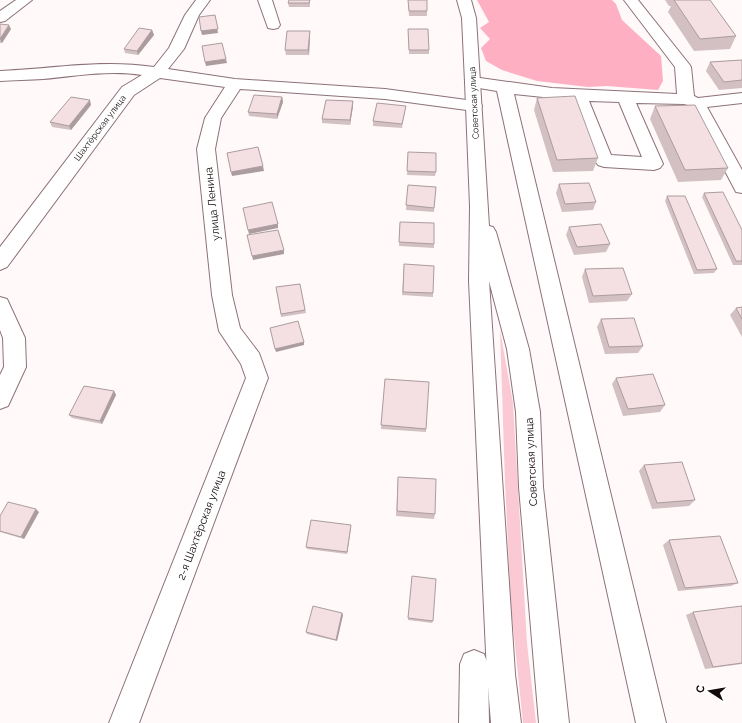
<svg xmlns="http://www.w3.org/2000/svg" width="742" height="723" font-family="Raleway,sans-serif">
  <rect width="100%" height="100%" fill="#fff9fa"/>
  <path fill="#fac9d4" d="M500,330L513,403L527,643L536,723H523L511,607L505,482Z"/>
  <path fill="#ffafc2" d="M477,0H612L616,4L622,20L661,56L663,81L658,90L607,86L588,87L537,81L502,70L486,61L481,48L490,39L480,28L489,22Z"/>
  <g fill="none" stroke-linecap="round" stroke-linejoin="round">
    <g stroke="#8c7278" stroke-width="2">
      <path id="minor" d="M16,0H32L5,21L0,22V11Z
        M196,0H210L199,15L184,49L168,69L235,79L385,89L474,101L480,102L482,106L480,110L474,111L385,99L240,89L221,118L215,149L232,295L240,328L259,353L268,378L139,723H109L246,378L241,364L219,331L212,295L197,149L205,118L225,87L160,78L134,95L7,267L0,270V247L122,87L142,75C109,70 77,76 43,79C29,80 14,80 0,81V71C52,69 101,59 154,67L169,48L185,15Z
        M258,0H272L280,25L278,28L273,29L268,28Z
        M624,0H638L689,64L691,67L694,96L698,98L742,93V103L707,107L742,170V193L736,192L691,106L684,104L636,103L663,164L660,168L654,170L604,167L598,165L595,161L572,100L514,94L666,723H636L497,91L467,86L465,82L467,78L473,77L552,88L677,94L675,67ZM589,101L619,102L642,157L611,155Z
        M0,297L7,299L25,338L26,367L8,406L0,409V375L4,367L3,338L0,330Z
        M474,650L484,654L488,664L489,723H459L460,664L464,654Z"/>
    </g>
    <g stroke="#8c7278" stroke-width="2">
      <path id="major" d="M457,0H471L476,18L489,226L493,227L496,232L529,349L540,412L543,487L569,723H539L519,487L516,412L507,349L489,281L515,674L521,723H491L487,674L469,281L470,206L465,82L462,18Z"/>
    </g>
    <use href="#minor" fill="#fff" fill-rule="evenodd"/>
    <use href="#major" fill="#fff" fill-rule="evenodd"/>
  </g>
  <path fill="#d2c0c3" d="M310,0V7H289L288,3Z
    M408,0H427V16H409Z
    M665,0H710L736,36L730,49L694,51L668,12L671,6H669Z
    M0,24L11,29L2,43H0Z
    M408,29L429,50V54H409Z
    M152,30L154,35L138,55L125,53L124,49Z
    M310,31V35L309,55H286L285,50Z
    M742,60V88L719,90L706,71L710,62Z
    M282,97L283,102L277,119L249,116L248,112Z
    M537,98L598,158L593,171L553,172L534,110Z
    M353,101V106L350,125L322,123V119Z
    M91,105L71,130L52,127L50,122Z
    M406,106L402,128L373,126V121Z
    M655,106L728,168L721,180L678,182L650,119Z
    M408,152L436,172L435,176L407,175Z
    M559,184L596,202L593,210L562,212L556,193Z
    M408,185L436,187L434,212L406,210Z
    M704,193L742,230V265H733L702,197Z
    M667,196L717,269L714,273L694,274L665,201Z
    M400,222L434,244V248L399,246Z
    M569,227L610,244L606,252L574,255L566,235Z
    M404,264L433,293V297L402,295Z
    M585,269L632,294L627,301L589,303L582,277Z
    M300,284L306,313L281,317L276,287Z
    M742,307V337L730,315L736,308Z
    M601,319L643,346L638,353L605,354L597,327Z
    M616,378L665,405L660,412L623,416L612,384Z
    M385,379L426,429V432L381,429Z
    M114,391L116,395L102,424L72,418L69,415Z
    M644,465L695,500L689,506L652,509L639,471Z
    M398,477L435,514L434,519L396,516Z
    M39,512L24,539L0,532V516Z
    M351,525V527L347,554L307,549L306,547Z
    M669,540L738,583L731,586L678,591L663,545Z
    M412,578L433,621L432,623L408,620Z
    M742,606V664L705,669L686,615L693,612Z
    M342,613L343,615L337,641L307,634L306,632Z"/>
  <path fill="#ab9c9f" d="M215,15L218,33L202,35L201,31Z
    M9,25L11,29L2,43L0,39Z
    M152,30L154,35L138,55L137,51Z
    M310,31V35L309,55L308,50Z
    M226,59L227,63L206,66L205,62Z
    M282,97L283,102L277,119V114Z
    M90,100L91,105L71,130L69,126Z
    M353,101V106L350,125V120Z
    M263,166L264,171L232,176L231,172Z
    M278,224V228L249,234L248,230Z
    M284,250V254L253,260L252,256Z
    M304,342V345L276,352L275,349Z
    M114,391L116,395L102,424L100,421Z
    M36,509L39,512L24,539L21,537Z
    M351,525V527L347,554V552Z
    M342,613L343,615L337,641L336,640Z"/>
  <path fill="#f4dfe3" stroke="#ab9c9f" d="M289,0H310L309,3H288Z
    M408,0H427V11H409Z
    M674,0H710L736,36L700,39Z
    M215,15L218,29L201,31L199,17Z
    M0,24L9,25L0,39Z
    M139,28L152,30L137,51L124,49Z
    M408,29H428L429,50H409Z
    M287,31H310L308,50H285Z
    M222,43L226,59L205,62L202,46Z
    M742,60V80L724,82L710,62Z
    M254,95L282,97L277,114L248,112Z
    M575,96L598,158L557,160L537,98Z
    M71,97L90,100L69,126L50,122Z
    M326,100L353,101L350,120L322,119Z
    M377,103L406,106L402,124L373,121Z
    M695,105L728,168L685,170L655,106Z
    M258,147L263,166L231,172L227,153Z
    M408,152L436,153V172L407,171Z
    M589,183L596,202L565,204L559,184Z
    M408,185L436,187L434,208L406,205Z
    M723,192L742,230V261H736L704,193Z
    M667,196H685L717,269L697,270Z
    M272,202L278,224L248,230L243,208Z
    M400,222L434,223V244L399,242Z
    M601,224L610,244L577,247L569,227Z
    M278,230L284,250L252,256L247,235Z
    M404,264L434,266L433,293L403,292Z
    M623,268L632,294L593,296L585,269Z
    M300,284L305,310L281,314L276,287Z
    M742,307V319L736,308Z
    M634,318L643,346L609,347L601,319Z
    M298,321L304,342L275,349L270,328Z
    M653,374L665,405L628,409L616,378Z
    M385,379L429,382L426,429L381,425Z
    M84,386L114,391L100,421L69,415Z
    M682,462L695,500L657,503L644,465Z
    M398,477L436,479L435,514L397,511Z
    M8,502L36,509L21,537L0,531V516Z
    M311,520L351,525L347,552L306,547Z
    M720,536L738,583L685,588L669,540Z
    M412,576L436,579L433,621L408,618Z
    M313,606L342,613L336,640L306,632Z
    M742,606V663L713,667L693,612Z"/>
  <g text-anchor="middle" stroke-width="3" stroke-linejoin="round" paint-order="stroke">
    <g font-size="9" fill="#12090b" stroke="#fff">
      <text transform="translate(474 103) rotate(-93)" y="3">Советская улица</text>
      <text transform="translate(100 128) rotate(-53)" y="3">Шахтёрская улица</text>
    </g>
    <g font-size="11" fill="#12090b" stroke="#fff">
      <text transform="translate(212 204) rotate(-96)" y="4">улица Ленина</text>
      <text transform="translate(531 462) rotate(-93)" y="4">Советская улица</text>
      <text transform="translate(201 525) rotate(-69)" y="4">2-я Шахтёрская улица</text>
    </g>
  </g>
  <g transform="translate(710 691) rotate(282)" stroke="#ffffff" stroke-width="3" paint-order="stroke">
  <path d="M0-3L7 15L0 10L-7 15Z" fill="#12090b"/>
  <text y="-6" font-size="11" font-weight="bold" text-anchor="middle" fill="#12090b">С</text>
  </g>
</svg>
